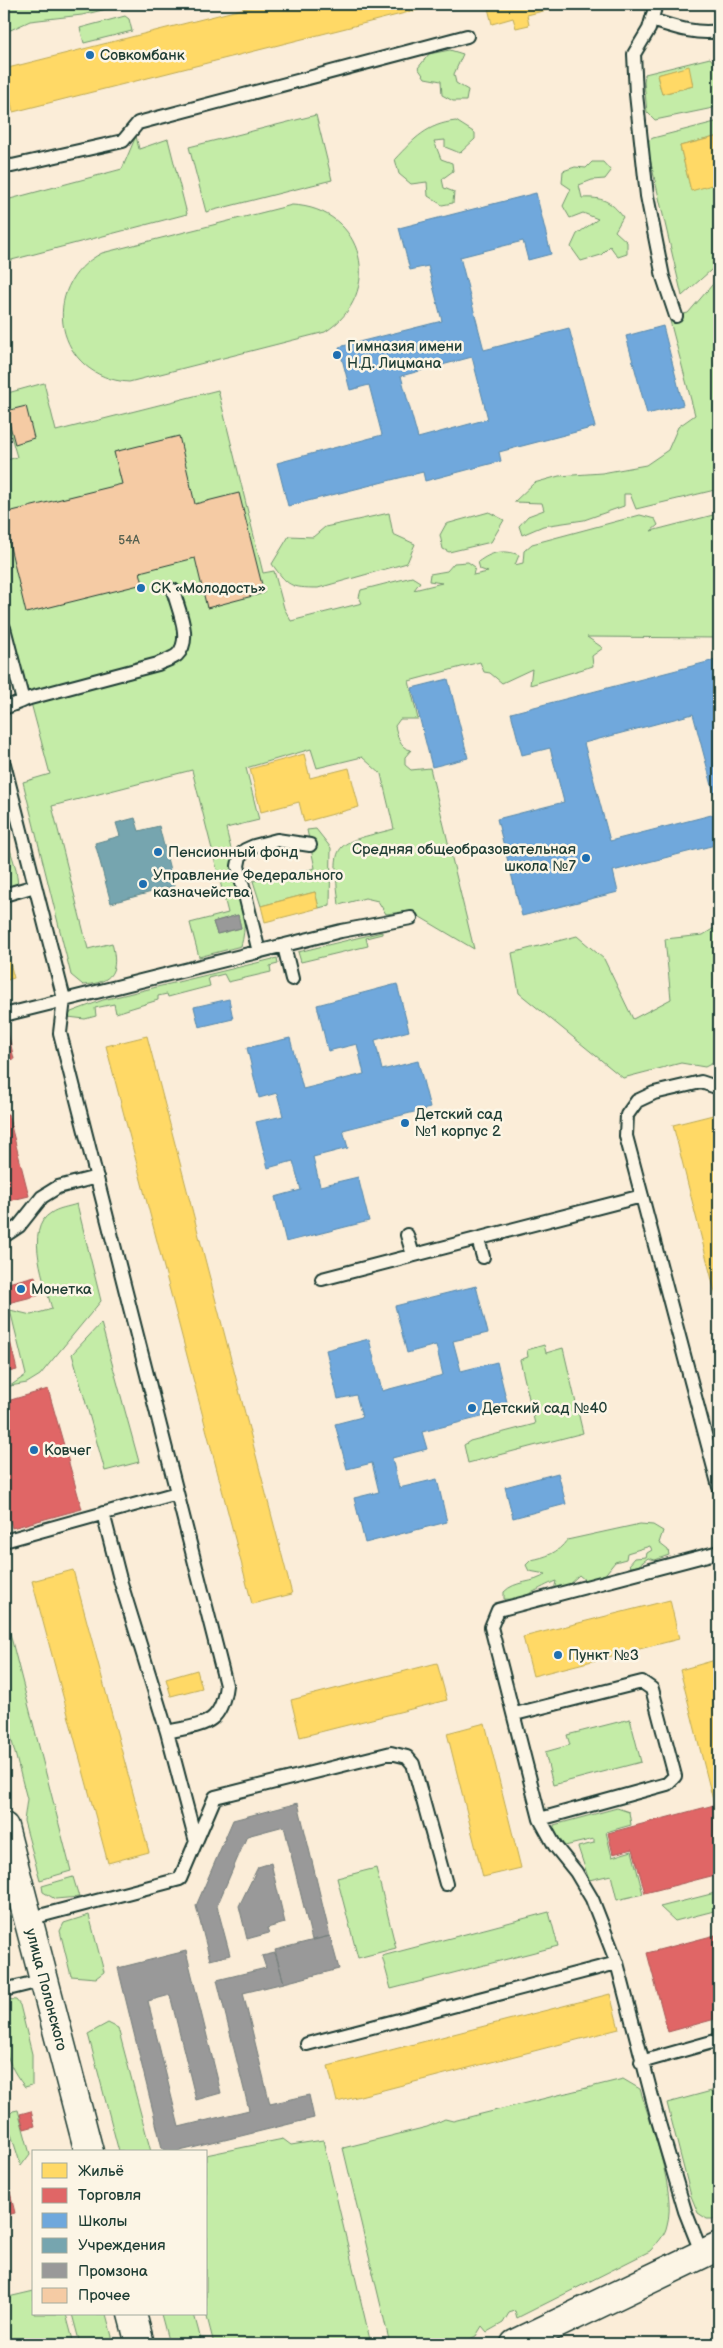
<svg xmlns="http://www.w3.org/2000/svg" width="723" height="2348" font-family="'Balsamiq Sans',sans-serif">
  <rect width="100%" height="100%" fill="#fbedd8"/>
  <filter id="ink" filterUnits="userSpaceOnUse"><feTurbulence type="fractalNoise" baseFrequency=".02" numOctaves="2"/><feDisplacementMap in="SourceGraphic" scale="10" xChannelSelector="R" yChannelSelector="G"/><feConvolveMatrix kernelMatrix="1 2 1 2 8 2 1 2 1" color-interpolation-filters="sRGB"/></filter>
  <g filter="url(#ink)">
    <path fill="#c4eca7" stroke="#72946e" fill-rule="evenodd" d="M4,4H127L82,15L30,21L4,33Z
      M125,16L129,19L132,31L84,43L80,28Z
      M450,50L463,54L454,74L456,83L468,90L466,101H453L442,95L441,81L425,78L418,68L429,54Z
      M710,58C721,69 719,87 719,102L713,108L655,120L647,112L644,82L645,74ZM688,67L693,86L662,94L657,75Z
      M316,115L332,180L206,212L189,147Z
      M456,121L475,133V139L460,153L445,147V140L434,141L441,159L452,163L453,171L442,179L444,188L454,192L453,203L442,205L428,196L427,182L411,184L399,174L395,159C414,139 427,124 456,121Z
      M719,121V136L680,146L691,190L719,183V263L682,296L646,142L653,138Z
      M136,136L139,149L168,139L187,214L4,262V206L10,199L122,169Z
      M592,162H603L611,171L605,179L592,180L579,185L582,198C602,197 611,201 623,217L615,231L627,242V254L618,257L610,246L601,255L581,261L571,247L577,234L598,219L583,213L570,218L563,206L571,189L562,183L563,171L575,167L586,168Z
      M292,205C365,208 385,294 325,332L129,382C56,378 37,286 102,253Z
      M719,277V489L636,509L630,494H624V506L584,520L543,526L522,535L519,526L528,516L544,510L542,503L514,502L534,483L559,476L602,473L646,465L668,450L678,427L695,415L669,317L688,313Z
      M44,383L56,431L218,390L263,573L274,571L284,608L291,621L362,603L359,597L361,590L412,577L420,582L414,590L442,583L429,581L430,574L447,571L454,563L468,562L475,567L473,575L488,572L480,569L478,562C491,552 504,549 519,555L515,565L523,563L524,551L532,544L640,515L655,519L658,525L651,531L717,514L719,512V638L587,637L603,648L592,656L593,666L530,685L532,669L502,683L490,673L484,672L480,662L409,681L418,719H400L395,726C398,737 399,748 411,750L405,757V765L411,770L430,768L474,949L410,911L386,914L378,901L365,898L339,905C332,840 332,845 394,829L381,774L362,757L317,768L311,749L246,768L259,820L226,828C233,862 252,912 241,946L199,957L190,923L228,913L192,770L52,806L88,949L112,943C119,971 113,983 83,985L71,975L23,782L50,774L4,602V461L17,457L4,412V394ZM238,915L241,928L217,934L213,922Z
      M489,512L504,520L491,542L449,552L443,549L440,535L446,524Z
      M389,513L393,534L415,544L407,563L318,588C290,588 288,586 272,564L289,536L313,537L325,527Z
      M316,829L331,848L330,905L319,908L315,892L261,906L253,881L273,876L278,878L315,868L307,830Z
      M4,830L16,869L18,885L4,889Z
      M719,925V1060L705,1067L681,1063L623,1078L519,993L512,953L577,936L604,959L633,1019L671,999L665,939L703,935Z
      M382,932V934L366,938L368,946L301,962L298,952Z
      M277,958L278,964L270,966L271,972L228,982L224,974L208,978L210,986L168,997L167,994L158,996V1000L116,1013L114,1004L95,1008L96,1016L85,1019L68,1017L71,1012L103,1000Z
      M77,1204L101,1301L40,1375L27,1383L10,1386L26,1375L10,1310L31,1315L52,1309C46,1286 23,1229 51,1213C58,1208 68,1207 77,1204Z
      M101,1323L139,1462L105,1471L72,1354Z
      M544,1345L546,1353L563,1348L583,1433L468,1463L464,1445L470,1441L535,1424L520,1360L528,1357L527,1350Z
      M640,1524L653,1525L663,1531L659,1543L668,1550L669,1555L655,1560L648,1558L638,1566L631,1567L629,1565L635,1558L646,1557L647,1553L652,1550L650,1546L627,1553L626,1559L615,1562L603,1577L586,1581L579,1575L564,1589L554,1591L556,1581C539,1587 524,1601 504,1599V1592C515,1580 534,1584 546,1574L529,1571L526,1565L531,1560C546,1557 558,1553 567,1540Z
      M4,1610L71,1871L40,1880L24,1821L27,1799L10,1734L4,1727Z
      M630,1719L641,1762L553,1785L545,1752L570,1745L567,1735Z
      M617,1808L629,1812L631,1825L606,1832L612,1857L632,1851L643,1894L617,1900L611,1875L589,1880L578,1847L594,1843V1839L565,1846L554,1832V1825Z
      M376,1868L396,1948L358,1958L337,1878Z
      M73,1877L79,1897L55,1899L43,1892L42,1886Z
      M719,1892L718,1925L714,1911L675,1921L660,1907Z
      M549,1912L558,1946L391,1989L382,1956Z
      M89,1915L104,1972L96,1978L71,1976L60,1931L64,1923Z
      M4,1999L16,2000L20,2005L32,2054V2085L25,2087C0,2056 4,2037 4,1999Z
      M108,2023L118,2028L151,2152H119L88,2034Z
      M623,2079L640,2089C650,2123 677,2191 667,2225C665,2236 657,2243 650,2251L517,2318L515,2311L509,2313L503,2323L487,2332L482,2326L476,2336L460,2344H390L343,2148L427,2127L445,2119L453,2121Z
      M719,2089V2219H707L698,2213L691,2196L667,2103Z
      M18,2110L30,2154L21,2166L6,2118L13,2111Z
      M283,2139L291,2145L323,2140L371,2344H214L206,2313V2155Z
      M34,2291V2314H66L74,2344H4V2298Z
      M72,2314H106L114,2344H80Z
      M161,2314H194L202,2344H169Z"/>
    <path fill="#ffd966" stroke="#bcaa57" d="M262,4H441L13,112L4,69Z
      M487,4H571L527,15L529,25L516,28L513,18L492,24Z
      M689,66L693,86L662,94L657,75Z
      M719,136V183L691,191L680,146Z
      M304,754L310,778L349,768L359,807L304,822L299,802L261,812L250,769Z
      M315,892L319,908L265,922L261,906Z
      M4,940L14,978L4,981Z
      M147,1036L292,1594L252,1604L106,1046Z
      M717,1114L719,1124V1308L673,1125Z
      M73,1570L149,1852L108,1863L32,1581Z
      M670,1600L679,1639L533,1676L523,1637Z
      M719,1659V1811L716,1812L680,1670Z
      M437,1663L447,1700L300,1737L291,1700Z
      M197,1670L202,1688L171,1696L166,1679Z
      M485,1723L521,1868L483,1877L447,1733Z
      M610,1994L619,2029L337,2102L328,2066Z"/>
    <path fill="#e06666" stroke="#a65a57" d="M8,1032L14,1059L4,1061V1033Z
      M8,1114L29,1196L4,1202V1115Z
      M35,1276L40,1295L4,1304V1284Z
      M4,1316L17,1370L4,1373Z
      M48,1389L82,1509L12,1528L4,1499V1402Z
      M714,1805L716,1812L719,1811V1874L645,1893L633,1849L613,1854L608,1833Z
      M719,1934V2018L668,2032L647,1953Z
      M31,2111L35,2126L24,2129L20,2114Z
      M4,2167L15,2213L4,2216Z"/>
    <path fill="#6fa8dc" stroke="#5788aa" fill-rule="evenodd" d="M536,193L551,254L528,260L523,241L460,257L484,350L569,328L595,427L499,452L501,461L425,481L423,472L288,506L277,463L382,435L369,385L350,390L339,347L442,321L428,266L410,270L399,228ZM472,357L488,419L418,438L401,376Z
      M663,326L683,405L647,414L626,336Z
      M719,659V812L693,714L584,743L610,841L719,813V844L613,871L618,892L522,916L497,819L564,802L550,748L522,755L511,713Z
      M448,679L468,758L432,767L412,688Z
      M397,984L409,1031L375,1040L382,1070L418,1061L430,1108L343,1130L348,1148L313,1157L320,1186L358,1177L369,1221L286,1242L275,1197L301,1190L293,1161L268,1168L256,1122L283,1116L277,1093L259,1098L247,1048L290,1038L303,1089L364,1074L357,1044L328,1051L317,1005Z
      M229,999L233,1019L199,1027L194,1007Z
      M476,1286L488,1333L453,1341L461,1371L497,1362L509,1410L422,1432L427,1449L392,1458L399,1488L437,1479L447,1522L365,1543L354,1498L379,1492L372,1463L347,1469L335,1424L362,1417L356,1395L338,1399L326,1350L369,1339L382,1391L443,1375L436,1345L407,1353L395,1306Z
      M558,1473L566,1504L513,1518L505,1487Z"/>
    <path fill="#76a5af" stroke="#5c868a" d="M135,818L139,831L159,826L174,886L111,903L95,843L120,836L116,823Z"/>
    <path fill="#999" stroke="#747d7b" d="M238,915L241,928L217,934L213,922Z
      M298,1803L330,1936L312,1940L284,1826L247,1836L217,1906L230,1955L210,1960L196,1906L233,1820Z
      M271,1863L285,1923L267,1928L269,1933L247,1939L239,1906L258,1867Z
      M330,1936L339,1969L284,1983L275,1950Z
      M186,1951L221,2093L196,2100L170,1995L148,2001L179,2127L249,2110L217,1980L266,1968L262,1956L275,1953L284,1983L243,1993L270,2104L309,2095L314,2118L176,2152H169L162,2148L118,1968Z"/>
    <path fill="#f5cba4" stroke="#1f3d34" d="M26,406L34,438L15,444L6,411Z
      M179,436L195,504L239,493L264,593L207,608L195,558L140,572L143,584L26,613L4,522V513L122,484L114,452Z"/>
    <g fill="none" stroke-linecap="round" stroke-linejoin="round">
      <g stroke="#1f3d34" stroke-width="16">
        <path id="service" d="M656,4L649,29L634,54L636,94L647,196L663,277L676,316
          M652,20C674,27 696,35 719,31
          M4,165L12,166L123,141L138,123L467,36
          M4,628L23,701
          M4,708L30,698L158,664C164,661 172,659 177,655C193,640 178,609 173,590
          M4,764L64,999L60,1033L226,1685C221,1727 202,1724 167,1732
          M4,895L35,886
          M284,946L292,979
          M259,952L238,866L240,856L245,850L254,846L277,840L310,845
          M4,1015L341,931L411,918
          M719,1088L701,1082L654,1093L637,1101L627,1115L626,1136L719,1487
          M407,1235L413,1255
          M4,1236L19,1226L42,1197L58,1187L97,1177
          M478,1239L483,1257
          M322,1279L642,1196
          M103,1513L121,1583L167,1732L196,1842
          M4,1541L177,1493
          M515,1714L642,1682L652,1689L675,1776L667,1784L540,1819
          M28,1919L180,1879L215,1797L391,1753L407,1757L413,1764L446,1884
          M4,1990L44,1980
          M307,2044L617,1963
          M641,2062L719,2040
          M702,2254L685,2211L658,2120L617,1963L592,1899L576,1872L555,1846L540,1819L491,1627L498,1610L719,1552"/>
      </g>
      <g stroke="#1f3d34" stroke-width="31">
        <g id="secondary">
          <path id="s1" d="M4,1827L89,2152"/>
          <path d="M132,2314L140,2344"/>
        </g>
      </g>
      <g stroke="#1f3d34" stroke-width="31">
        <path id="primary" d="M515,2344L719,2246"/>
      </g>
      <use href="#service" stroke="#fcf5e5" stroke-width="12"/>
      <use href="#secondary" stroke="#fcf5e5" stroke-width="28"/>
      <use href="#primary" stroke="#fcf5e5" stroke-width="28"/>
    </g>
  </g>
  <g fill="#1f6fb2" stroke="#fcf5e5" stroke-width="2">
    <circle cx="90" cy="55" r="5"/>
    <circle cx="337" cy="355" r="5"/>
    <circle cx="141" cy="588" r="5"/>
    <circle cx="158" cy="852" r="5"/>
    <circle cx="586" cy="858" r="5"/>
    <circle cx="143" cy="884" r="5"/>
    <circle cx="405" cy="1123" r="5"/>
    <circle cx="21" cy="1289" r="5"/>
    <circle cx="472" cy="1408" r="5"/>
    <circle cx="34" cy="1450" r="5"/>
    <circle cx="558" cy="1655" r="5"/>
  </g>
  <g text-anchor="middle" stroke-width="5" stroke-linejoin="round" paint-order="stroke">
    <g font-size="12" fill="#546050">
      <text x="129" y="544">54А</text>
    </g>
    <g font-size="15" fill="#1f3d34" stroke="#fcf5e5" text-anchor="start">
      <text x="100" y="60">Совкомбанк</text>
      <text x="347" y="351">Гимназия имени<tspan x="347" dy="17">Н.Д. Лицмана</tspan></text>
      <text x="151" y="593">СК «Молодость»</text>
      <text x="576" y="854" text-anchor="end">Средняя общеобразовательная<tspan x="576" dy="17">школа №7</tspan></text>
      <text x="168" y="857">Пенсионный фонд</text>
      <text x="153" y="880">Управление Федерального<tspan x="153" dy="17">казначейства</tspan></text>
      <text x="415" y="1119">Детский сад<tspan x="415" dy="17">№1 корпус 2</tspan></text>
      <text x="31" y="1294">Монетка</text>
      <text x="482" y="1413">Детский сад №40</text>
      <text x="44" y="1455">Ковчег</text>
      <text x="568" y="1660">Пункт №3</text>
    </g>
    <g font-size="15" fill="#1f3d34" stroke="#fcf5e5">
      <text dy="5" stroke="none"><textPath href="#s1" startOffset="168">улица Полонского</textPath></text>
    </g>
  </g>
  <rect width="723" height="2348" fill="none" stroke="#fcf5e5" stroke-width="20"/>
  <rect x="10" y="10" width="703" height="2328" fill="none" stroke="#1f3d34" stroke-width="2" filter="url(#ink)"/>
  <rect x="32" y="2150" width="175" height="165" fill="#fcf5e5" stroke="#a4ab9e"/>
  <rect x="42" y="2163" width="25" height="15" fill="#ffd966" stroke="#a4ab9e"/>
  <text x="78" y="2176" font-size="15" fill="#1f3d34">Жильё</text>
  <rect x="42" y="2188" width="25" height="15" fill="#e06666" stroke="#a4ab9e"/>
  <text x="78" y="2200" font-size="15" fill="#1f3d34">Торговля</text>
  <rect x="42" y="2213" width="25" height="15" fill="#6fa8dc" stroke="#a4ab9e"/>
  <text x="78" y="2226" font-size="15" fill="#1f3d34">Школы</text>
  <rect x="42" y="2238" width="25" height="15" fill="#76a5af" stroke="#a4ab9e"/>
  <text x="78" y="2250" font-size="15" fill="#1f3d34">Учреждения</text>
  <rect x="42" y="2263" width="25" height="15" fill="#999999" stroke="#a4ab9e"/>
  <text x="78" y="2276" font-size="15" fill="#1f3d34">Промзона</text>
  <rect x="42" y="2288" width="25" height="15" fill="#f5cba4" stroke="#a4ab9e"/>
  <text x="78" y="2300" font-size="15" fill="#1f3d34">Прочее</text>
</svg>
